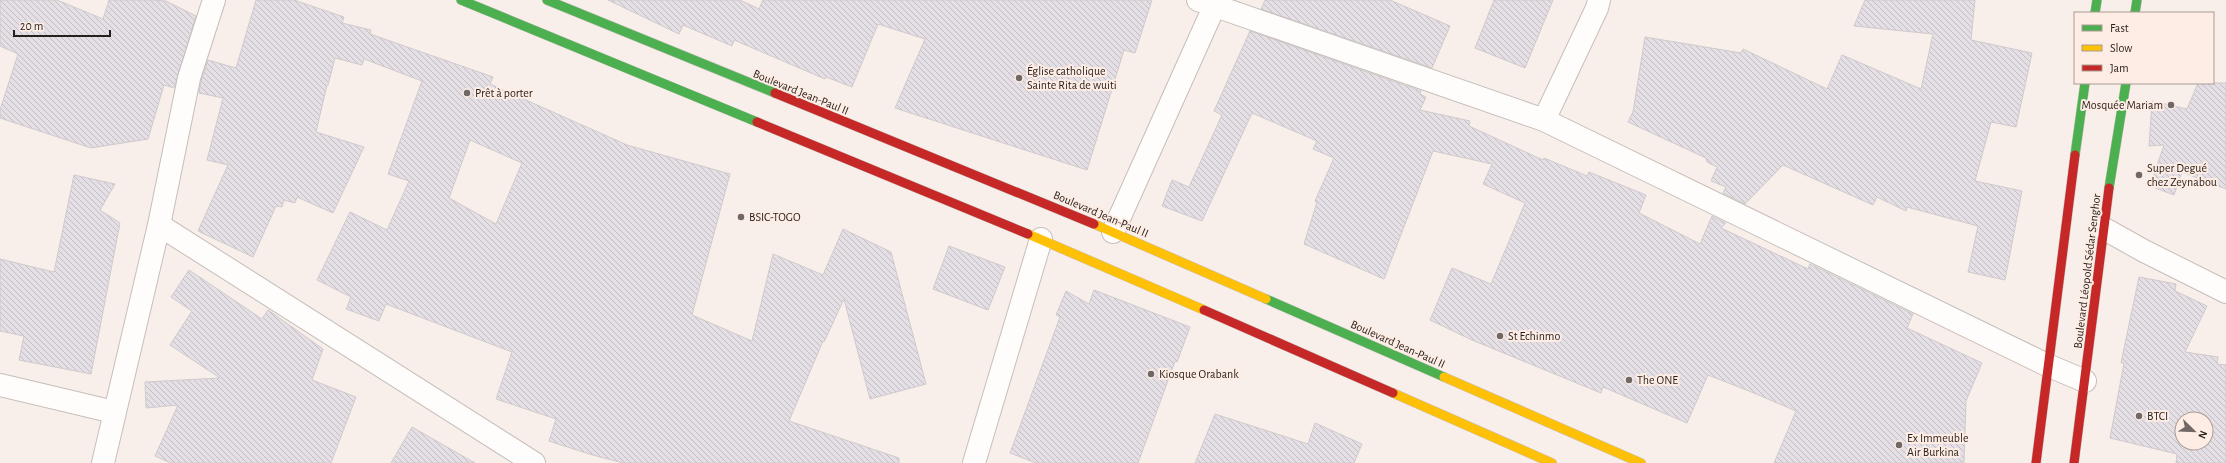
<svg xmlns="http://www.w3.org/2000/svg" width="2226" height="463" font-family="'Alegreya Sans',sans-serif">
  <defs>
    <pattern id="building-back-hatch" width="6" height="6" patternUnits="userSpaceOnUse"><rect width="6" height="6" fill="#e4dee5"/><path d="M-1 5l2 2M0 0l6 6M5-1l2 2" fill="none" stroke="#c4bec4"/></pattern>
  </defs>
  <rect width="100%" height="100%" fill="#f8efea"/>
  <path fill="url(#building-back-hatch)" stroke="#cfcacc" fill-rule="evenodd" d="M0,0H57L103,19L109,0H152L166,1L196,16L174,88L164,85L148,139L91,148L0,118V110L18,54L0,46Z
    M256,0H294L344,17L342,23L371,30L370,34L493,77L490,84L627,145L730,174L692,315L752,341L773,254L823,275L843,229L891,252L926,384L870,399L844,299L824,342L823,341L789,421L899,458V463H623L589,454L549,441L556,419L496,399L512,352L386,304L379,321L346,309L351,297L317,280L350,212L387,230L409,181L388,174L422,81L364,59L362,65L335,58L328,85H327L316,132L364,147L333,213L297,197L295,203L284,200L282,207L276,206L253,257L198,231L228,165L207,160L223,98L199,93L201,81L208,60L236,68ZM470,140L522,163L496,224L449,198Z
    M608,0H740L759,9L763,0H1152L1135,53L1124,50L1087,170L895,108L925,39L878,24L852,87L826,77L825,79L734,40L732,46L683,25L679,34Z
    M1265,0H1390L1450,26L1432,68L1261,9Z
    M1494,0H1553L1525,68L1475,48Z
    M1865,0H1975L1971,40L2032,53L2016,127L1991,122L1975,181L2022,191L2005,280L1968,272L1978,226L1907,207L1906,211L1877,197L1873,205L1783,165L1745,204L1723,193L1726,187L1711,181L1717,167L1707,162L1706,158L1628,122L1633,112L1645,37L1741,53L1743,49L1827,89L1842,55L1921,89L1933,34L1854,26Z
    M1250,31L1421,91L1420,94L1426,97L1420,110L1470,121L1469,126L1543,160L1544,158L1587,176L1589,172L1646,195L1639,213L1700,244L1712,216L1726,223L1721,228L1808,269L1810,264L1913,314L1907,328L1982,363L1966,401L1964,463H1774L1796,411L1749,391L1708,375L1687,423L1603,387L1601,393L1472,340L1430,320L1452,268L1491,284L1525,203L1483,184L1492,164L1433,151L1384,279L1304,244L1317,202L1315,201L1334,158L1313,149L1317,141L1252,113L1202,221L1162,206L1172,180L1189,187L1222,115L1214,111Z
    M2198,83H2226V189L2182,172L2174,195L2150,186L2164,145L2149,146L2152,101L2187,109Z
    M74,175L115,184L100,210L120,223L91,374L19,360L24,336L0,331V259L54,272Z
    M949,246L1005,267L988,310L933,289Z
    M189,270L262,319L268,310L323,349L312,380L356,397L331,463H171L155,456L178,405L146,408L145,382L220,378L170,345L192,311L171,297Z
    M2139,277L2176,284L2175,291L2207,306L2185,352L2218,357L2217,364L2226,365V463H2176L2177,454L2110,438L2124,363H2121ZM2182,419H2206V443H2182Z
    M1094,290L1190,327L1177,362L1175,361L1138,463H1036L1010,453L1060,317L1056,315L1066,291L1089,304Z
    M1215,414L1308,444L1315,423L1362,444L1354,463H1195Z
    M412,427L475,463H391Z"/>
  <g fill="none" stroke-linecap="round" stroke-linejoin="round">
    <g stroke="#c6beba" stroke-width="24">
      <path id="street" d="M1198,0L1544,120L2047,365L2085,381
        M1544,120L1597,8L1599,0
        M159,225L534,463
        M2103,228L2144,251L2226,292
        M1113,232L1214,7L1215,0
        M0,385L114,412
        M103,463L159,225L189,78L214,0
        M974,463L1041,239"/>
    </g>
    <g stroke="#c6beba" stroke-width="10">
      <path id="fast" d="M461,0L757,122
        M547,0L775,93
        M2095,13L2097,0
        M2135,13L2137,0
        M2075,155L2085,83
        M2109,188L2126,83
        M1266,299L1444,377"/>
    </g>
    <g stroke="#c6beba" stroke-width="10">
      <path id="slow" d="M1094,224L1266,299
        M1028,234L1204,310
        M1444,377L1641,463
        M1393,393L1552,463"/>
    </g>
    <g stroke="#c6beba" stroke-width="10">
      <path id="jam" d="M775,93L1094,224
        M757,122L1028,234
        M1204,310L1393,393
        M2036,463L2075,155
        M2074,463L2109,188"/>
    </g>
    <use href="#street" stroke="#fefdfc" stroke-width="22"/>
    <use href="#fast" stroke="#4caf50" stroke-width="9"/>
    <use href="#slow" stroke="#ffc107" stroke-width="9"/>
    <use href="#jam" stroke="#c62828" stroke-width="9"/>
  </g>
  <g fill="#706864" stroke="#feede4" stroke-width="1.5">
    <circle cx="1019" cy="78" r="4"/>
    <circle cx="467" cy="93" r="4"/>
    <circle cx="2171" cy="105" r="4"/>
    <circle cx="2139" cy="175" r="4"/>
    <circle cx="741" cy="217" r="4"/>
    <circle cx="1500" cy="336" r="4"/>
    <circle cx="1151" cy="374" r="4"/>
    <circle cx="1629" cy="380" r="4"/>
    <circle cx="2139" cy="416" r="4"/>
    <circle cx="1899" cy="445" r="4"/>
  </g>
  <g text-anchor="middle" stroke-width="4" stroke-linejoin="round" paint-order="stroke">
    <g font-size="12" fill="#271f1c" stroke="#feede4" text-anchor="start">
      <text x="1027" y="75">Église catholique<tspan x="1027" dy="14">Sainte Rita de wuiti</tspan></text>
      <text x="475" y="97">Prêt à porter</text>
      <text x="2163" y="109" text-anchor="end">Mosquée Mariam</text>
      <text x="2147" y="172">Super Degué<tspan x="2147" dy="14">chez Zeynabou</tspan></text>
      <text x="749" y="221">BSIC-TOGO</text>
      <text x="1508" y="340">St Echinmo</text>
      <text x="1159" y="378">Kiosque Orabank</text>
      <text x="1637" y="384">The ONE</text>
      <text x="2147" y="420">BTCI</text>
      <text x="1907" y="442">Ex Immeuble<tspan x="1907" dy="14">Air Burkina</tspan></text>
    </g>
    <g font-size="12" fill="#271f1c" stroke="#feede4">
      <text transform="translate(801 92) rotate(22)" y="4">Boulevard Jean-Paul II</text>
      <text transform="translate(1101 214) rotate(23)" y="4">Boulevard Jean-Paul II</text>
      <text transform="translate(2087 271) rotate(-83)" y="4">Boulevard Léopold Sédar Senghor</text>
      <text transform="translate(1398 344) rotate(24)" y="4">Boulevard Jean-Paul II</text>
    </g>
  </g>
  <rect x="2074" y="12" width="140" height="72" fill="#feede4" stroke="#a89b94"/>
  <rect x="2082" y="25" width="20" height="6" fill="#4caf50" stroke="#a89b94"/>
  <text x="2110" y="32" font-size="12" fill="#271f1c">Fast</text>
  <rect x="2082" y="45" width="20" height="6" fill="#ffc107" stroke="#a89b94"/>
  <text x="2110" y="52" font-size="12" fill="#271f1c">Slow</text>
  <rect x="2082" y="65" width="20" height="6" fill="#c62828" stroke="#a89b94"/>
  <text x="2110" y="72" font-size="12" fill="#271f1c">Jam</text>
  <g transform="translate(2194 431) rotate(113)"><circle r="19" fill="#feede4" stroke="#a89b94"/>
  <path d="M0-3L7 15L0 10L-7 15Z" fill="#706864"/>
  <text y="-6" font-size="11" font-weight="bold" text-anchor="middle" fill="#271f1c">N</text>
  </g>
  <path d="M14 30v6h96v-6" fill="none" stroke="#271f1c" stroke-width="2"/>
  <text x="20" y="30" font-size="12" fill="#271f1c" stroke="#feede4" stroke-width="3" paint-order="stroke">20 m</text>
</svg>
